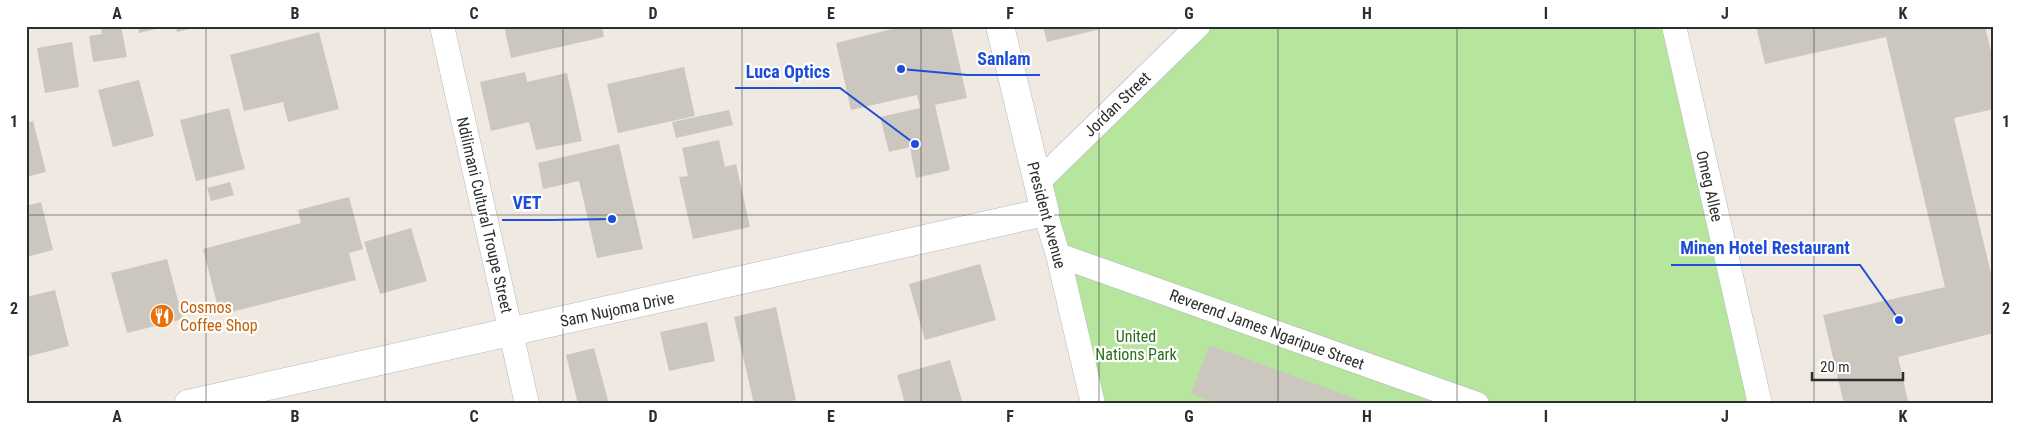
<svg xmlns="http://www.w3.org/2000/svg" width="2020" height="430" font-family="'Roboto Condensed',sans-serif">
  <rect width="100%" height="100%" fill="#efe9e1"/>
  <path fill="#b6e59e" d="M1193,26H1674L1760,404H1088L1037,183Z"/>
  <path fill="#cbc7bf" d="M101,26H121L127,57L93,62L89,36L102,34Z
    M138,26H164V27L139,33Z
    M176,26H197V27L177,32Z
    M504,26H602L604,37L511,58Z
    M904,26H951L967,98L935,105L950,170L916,178L910,147L889,152L880,117L920,108L917,95L851,110L836,43Z
    M1043,26H1109V27L1047,42Z
    M1756,26H1985L1994,64V109L1954,118L1992,278H1994V333L1898,357L1908,401L1895,404H1844L1823,315L1945,287L1886,37L1765,64Z
    M319,32L339,109L288,122L283,102L244,111L230,55Z
    M72,42L79,87L45,93L37,48Z
    M684,67L695,116L618,133L607,84Z
    M525,72L527,82L567,73L582,141L536,150L529,122L491,131L480,82Z
    M139,80L154,136L113,147L98,90Z
    M229,108L245,169L196,181L180,120Z
    M729,110L733,125L676,138L672,122Z
    M33,121L46,172L26,177V123Z
    M719,140L725,167L736,164L750,227L693,239L679,177L688,176L682,148Z
    M619,144L643,249L597,258L579,181L543,189L538,163Z
    M230,182L234,195L211,201L207,188Z
    M349,197L363,249L349,253L356,280L220,315L203,249L301,223L298,210Z
    M41,202L53,250L26,257V206Z
    M411,228L427,281L380,294L364,242Z
    M167,259L183,319L127,333L111,273Z
    M980,264L996,320L925,340L909,284Z
    M55,290L69,346L26,357V297Z
    M776,307L796,400L780,404H754L734,317Z
    M707,322L715,361L669,371L660,332Z
    M1209,345L1370,404H1219L1191,394Z
    M594,348L609,404H578L566,355Z
    M950,360L963,404H905L897,375Z"/>
  <g fill="none" stroke-linecap="round" stroke-linejoin="round">
    <g stroke="#b4b7c1" stroke-width="25">
      <path id="street" d="M442,26L527,404
        M1674,26L1760,404
        M1037,183L1198,26
        M1045,212L1058,255L1093,404
        M1058,255L1477,404"/>
    </g>
    <g stroke="#b4b7c1" stroke-width="29">
      <path id="secondary" d="M188,404L1045,212L1000,26"/>
    </g>
    <use href="#street" stroke="#fff" stroke-width="24"/>
    <use href="#secondary" stroke="#fff" stroke-width="28"/>
  </g>
  <path fill="none" stroke="#2e2e2e" stroke-width="1" stroke-opacity="0.55" d="M206,26V404M385,26V404M563,26V404M742,26V404M921,26V404M1099,26V404M1278,26V404M1457,26V404M1635,26V404M1814,26V404M26,215H1994"/>
  <defs>
    <g id="restaurant-disc" transform="scale(1.25)"><circle r="9.5" fill="#e8710a" stroke="#fff"/><path d="M-5-6h1v4h1v-4h1v4h1v-4h1v5L-1.5 .5V6h-2V.5L-5-1ZM5-6V6H3V1.5H1.5Q1.5-4 5-6Z" fill="#fff"/></g>
  </defs>
  <g fill-rule="evenodd">
    <use href="#restaurant-disc" x="162" y="316"/>
  </g>
  <g text-anchor="middle" stroke-width="4.5" stroke-linejoin="round" paint-order="stroke">
    <g font-size="16" fill="#2e2e2e" stroke="#fff">
      <text transform="translate(1117 104) rotate(-44)" y="6">Jordan Street</text>
      <text transform="translate(1710 186) rotate(77)" y="6">Omeg Allee</text>
      <text transform="translate(485 215) rotate(77)" y="6">Ndilimani Cultural Troupe Street</text>
      <text transform="translate(1047 215) rotate(75)" y="6">President Avenue</text>
      <text transform="translate(617 309) rotate(-12)" y="6">Sam Nujoma Drive</text>
      <text transform="translate(1267 329) rotate(20)" y="6">Reverend James Ngaripue Street</text>
    </g>
    <g font-size="16" fill="#c56008" stroke="#fff" text-anchor="start">
      <text x="180" y="313">Cosmos<tspan x="180" dy="18">Coffee Shop</tspan></text>
    </g>
    <g font-size="16" fill="#2c6e1b" stroke="#fff">
      <text x="1136" y="342">United<tspan x="1136" dy="18">Nations Park</tspan></text>
    </g>
  </g>
  <path fill="none" stroke="#1d4ed8" stroke-width="2" d="M901 69L967 75H1040M915 144L840 88H735M612 219L551 220H502M1899 320L1860 265H1671"/>
  <g fill="#1d4ed8" stroke="#fff" stroke-width="2">
    <circle cx="901" cy="69" r="5"/>
    <circle cx="915" cy="144" r="5"/>
    <circle cx="612" cy="219" r="5"/>
    <circle cx="1899" cy="320" r="5"/>
  </g>
  <g font-size="18" text-anchor="middle" font-weight="bold" fill="#1d4ed8" stroke="#fff" stroke-width="4.5" stroke-linejoin="round" paint-order="stroke">
    <text x="1004" y="65">Sanlam</text>
    <text x="788" y="78">Luca Optics</text>
    <text x="527" y="209">VET</text>
    <text x="1765" y="254">Minen Hotel Restaurant</text>
  </g>
  <rect width="2020" height="430" fill="none" stroke="#ffffff" stroke-width="55"/>
  <path d="M1812 372v8h91v-8" fill="none" stroke="#2e2e2e" stroke-width="2.5"/>
  <text x="1820" y="372" font-size="15" fill="#2e2e2e" stroke="#ffffff" stroke-width="4" paint-order="stroke">20 m</text>
  <rect x="28" y="28" width="1964" height="374" fill="none" stroke="#2e2e2e" stroke-width="2"/>
  <g font-size="16" text-anchor="middle" font-weight="bold" fill="#2e2e2e">
    <text x="117" y="19">A</text>
    <text x="295" y="19">B</text>
    <text x="474" y="19">C</text>
    <text x="653" y="19">D</text>
    <text x="831" y="19">E</text>
    <text x="1010" y="19">F</text>
    <text x="1189" y="19">G</text>
    <text x="1367" y="19">H</text>
    <text x="1546" y="19">I</text>
    <text x="1725" y="19">J</text>
    <text x="1903" y="19">K</text>
    <text x="14" y="127">1</text>
    <text x="2006" y="127">1</text>
    <text x="14" y="314">2</text>
    <text x="2006" y="314">2</text>
    <text x="117" y="422">A</text>
    <text x="295" y="422">B</text>
    <text x="474" y="422">C</text>
    <text x="653" y="422">D</text>
    <text x="831" y="422">E</text>
    <text x="1010" y="422">F</text>
    <text x="1189" y="422">G</text>
    <text x="1367" y="422">H</text>
    <text x="1546" y="422">I</text>
    <text x="1725" y="422">J</text>
    <text x="1903" y="422">K</text>
  </g>
</svg>
